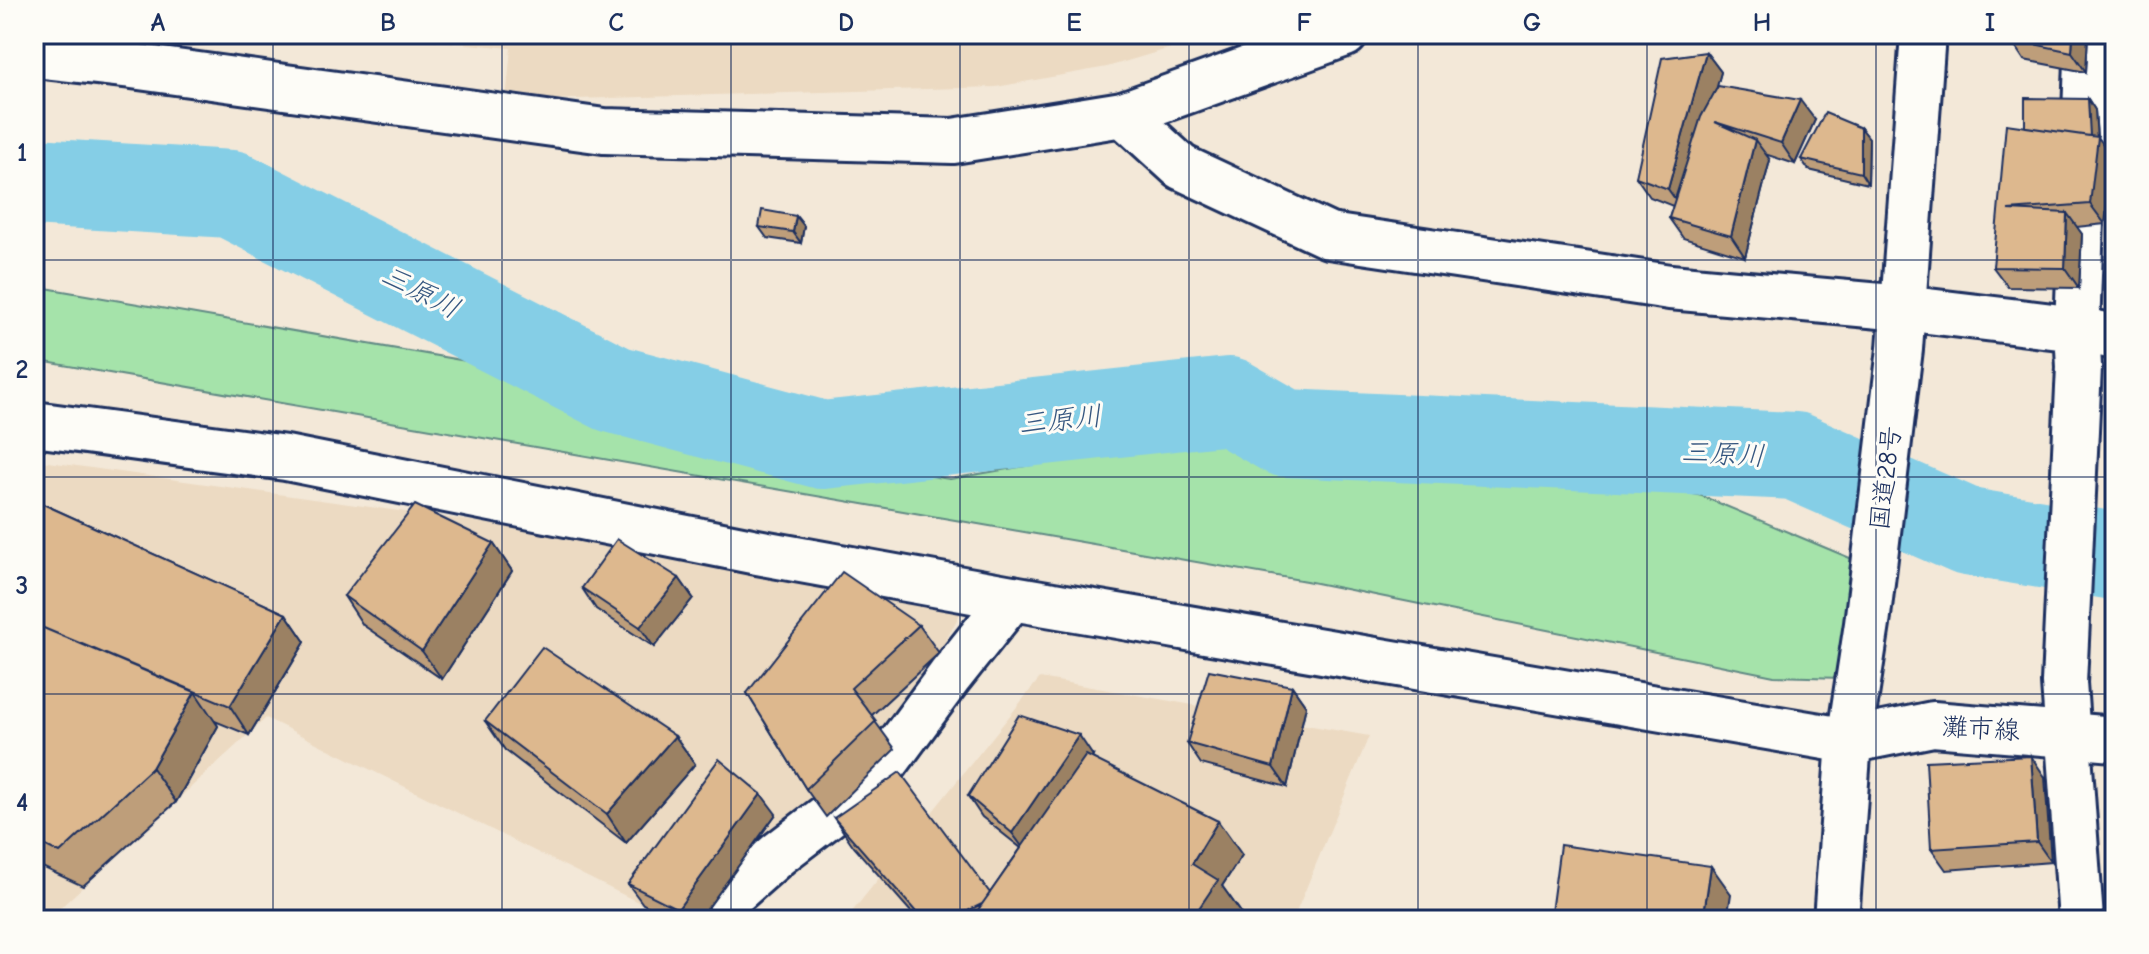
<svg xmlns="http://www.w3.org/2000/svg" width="2149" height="954" font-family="'Comic Neue','Klee One',sans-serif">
  <rect width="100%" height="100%" fill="#f3e8d8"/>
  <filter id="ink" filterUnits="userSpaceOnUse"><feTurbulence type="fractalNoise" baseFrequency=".0125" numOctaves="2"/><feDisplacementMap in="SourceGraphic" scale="16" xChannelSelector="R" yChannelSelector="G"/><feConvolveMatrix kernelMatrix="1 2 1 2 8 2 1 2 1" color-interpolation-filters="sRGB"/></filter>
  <g filter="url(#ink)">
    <path fill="#ecdac2" d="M363,34H1218L1107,67L996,87L506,101L511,48Z
      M34,460L972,591L871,783L674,920L266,718L47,920H34Z
      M1040,678L1369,736L1293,920H858L851,913Z"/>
    <path fill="#a5e3aa" stroke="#608984" stroke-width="2" d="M34,286L518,370L595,403L804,458L950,479L1224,432L1266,447L1329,448L1417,439L1519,455L1702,496L1857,561L1841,678L1774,676L1306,581L34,360Z"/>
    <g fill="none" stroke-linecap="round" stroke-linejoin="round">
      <path stroke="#85cee6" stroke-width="88" d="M34,182L231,194L614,389L823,445L1229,401L1285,433L1795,456L1968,532L2115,556"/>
      <g stroke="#1b2f5e" stroke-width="50">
        <path id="street" d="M1123,114L1181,167L1329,236L1670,287L1903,308L2077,329L2115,337
          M703,920L778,854L871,783L950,676L1012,598
          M2081,920L2064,683L2079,367L2077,329L2088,34"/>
      </g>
      <g stroke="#1b2f5e" stroke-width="50">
        <path id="secondary" d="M34,55L132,66L604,131L953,141L1123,114L1345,34
          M34,424L286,458L757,552L1012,598L1849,741L1933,724L2115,739"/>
      </g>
      <g stroke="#1b2f5e" stroke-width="50">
        <path id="highway" d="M1836,920L1849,741L1867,624L1900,349L1923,34"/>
      </g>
      <use href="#street" stroke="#fdfcf7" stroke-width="44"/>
      <use href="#secondary" stroke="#fdfcf7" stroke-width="44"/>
      <use href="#highway" stroke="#fdfcf7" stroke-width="44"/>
    </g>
    <path fill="#be9e7a" stroke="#1b2f5e" stroke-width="2" d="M2088,34L2086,72L2024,60L2010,39Z
      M1706,52L1721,72L1715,92L1815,120L1795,164L1765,154L1770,160L1745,257L1683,238L1669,218L1673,206L1650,197L1636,177Z
      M2088,99L2095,110L2097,136L2112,157L2105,224L2076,227L2082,234L2079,288L2008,287L1993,267L2025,127Z
      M1861,128L1869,138L1868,184L1809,170L1801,159Z
      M796,216L804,226L801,243L767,238L759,227Z
      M34,500L286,614L305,642L249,735L215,721L218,726L176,802L83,886L38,865L34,874Z
      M493,543L512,571L442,679L363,625L344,596Z
      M679,578L693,598L654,647L596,609L582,588Z
      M919,625L939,653L871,716L895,749L826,817L806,789L747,693Z
      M1292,686L1306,706L1287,787L1201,764L1187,743Z
      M485,721L675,736L695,764L626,843L505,750Z
      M1093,756L1092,758L1242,855L1222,886L1242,914L1238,920H918L854,847L834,818L990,893L1021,848L982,817L968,796Z
      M2045,777L2051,862L1946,870L1931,849Z
      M776,814L699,920H674L643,904L628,884Z"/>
    <path fill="#9b8163" stroke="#1b2f5e" stroke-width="2" d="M2073,34H2088L2086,72L2072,52Z
      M1706,52L1721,72L1683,210L1668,189Z
      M2088,99L2095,110L2097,141L2098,137L2112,157L2105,224L2090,204Z
      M1800,100L1815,120L1795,164L1781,143Z
      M1861,128L1869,138L1868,184L1861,173Z
      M1755,140L1770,160L1745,257L1731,236Z
      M2067,213L2082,234L2079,288L2065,268Z
      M796,216L804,226L801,243L793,232Z
      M493,543L512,571L442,679L422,651Z
      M679,578L693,598L654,647L640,627Z
      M286,614L305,642L249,735L230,706Z
      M1292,686L1306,706L1287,787L1273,767Z
      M195,692L218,726L176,802L152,768Z
      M1079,735L1093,756L1027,853L1012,833Z
      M675,736L695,764L626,843L607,814Z
      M2031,756L2045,777L2051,862L2037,842Z
      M761,794L776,814L699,920H686L678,909Z
      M1218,821L1242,855L1222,886L1242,914L1238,920H1191L1192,864Z
      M34,860L38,865L34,874Z
      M1711,866L1731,894L1727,920H1703Z"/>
    <path fill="#ddb88e" stroke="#1b2f5e" stroke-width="2" d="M2010,34H2073L2072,52L2010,39Z
      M1706,52L1668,189L1636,177L1662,58Z
      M1718,86L1800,100L1781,143L1715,122L1755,140L1731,236L1669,218L1701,117Z
      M2025,98L2088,99L2090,136L2025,127Z
      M1825,113L1861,128V173L1801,159Z
      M2006,124L2098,137L2090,204L2008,210L2067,213L2065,268L1993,267Z
      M762,210L796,216L793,232L759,227Z
      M34,500L286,614L230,706L34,624Z
      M415,505L493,543L422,651L344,596Z
      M617,539L679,578L640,627L582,588Z
      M842,572L919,625L851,688L876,721L806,789L747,693Z
      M34,624L195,692L152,768L60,853L34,840Z
      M542,647L675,736L607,814L485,721Z
      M1209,670L1292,686L1273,767L1187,743Z
      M1019,715L1079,735L1012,833L968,796Z
      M1086,755L1218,821L1192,864L1218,880L1191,920H971Z
      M2031,756L2037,842L1931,849L1926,761Z
      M719,759L761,794L678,909L628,884Z
      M900,772L990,893L982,904L949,920H923L834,818Z
      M1560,845L1711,866L1703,920H1550Z"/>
  </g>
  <path fill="none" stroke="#1b2f5e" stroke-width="2" stroke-opacity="0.55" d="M273,34V920M502,34V920M731,34V920M960,34V920M1189,34V920M1418,34V920M1647,34V920M1876,34V920M34,260H2115M34,477H2115M34,694H2115"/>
  <g text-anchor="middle" stroke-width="6" stroke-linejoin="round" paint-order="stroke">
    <g font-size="26" fill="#1b2f5e" stroke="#fdfcf7">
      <text transform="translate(1885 478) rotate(-83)" y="9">国道28号</text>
      <text transform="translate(1981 728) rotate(3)" y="9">灘市線</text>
    </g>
    <g font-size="28" font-style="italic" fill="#365780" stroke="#fdfcf7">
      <text transform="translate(421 291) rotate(27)" y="10">三原川</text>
      <text transform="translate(1060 419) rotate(-6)" y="10">三原川</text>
      <text transform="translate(1723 453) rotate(3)" y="10">三原川</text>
    </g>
  </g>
  <rect width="2149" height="954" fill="none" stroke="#fdfcf7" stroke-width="88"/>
  <rect x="44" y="44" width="2061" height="866" fill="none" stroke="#1b2f5e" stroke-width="3"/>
  <g font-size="26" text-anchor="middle" font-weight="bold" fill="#1b2f5e">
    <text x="158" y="31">A</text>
    <text x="388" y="31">B</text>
    <text x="616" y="31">C</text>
    <text x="846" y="31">D</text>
    <text x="1074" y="31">E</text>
    <text x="1304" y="31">F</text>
    <text x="1532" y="31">G</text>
    <text x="1762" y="31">H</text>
    <text x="1990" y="31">I</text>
    <text x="22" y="161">1</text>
    <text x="22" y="378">2</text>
    <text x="22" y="594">3</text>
    <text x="22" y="811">4</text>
  </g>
</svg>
